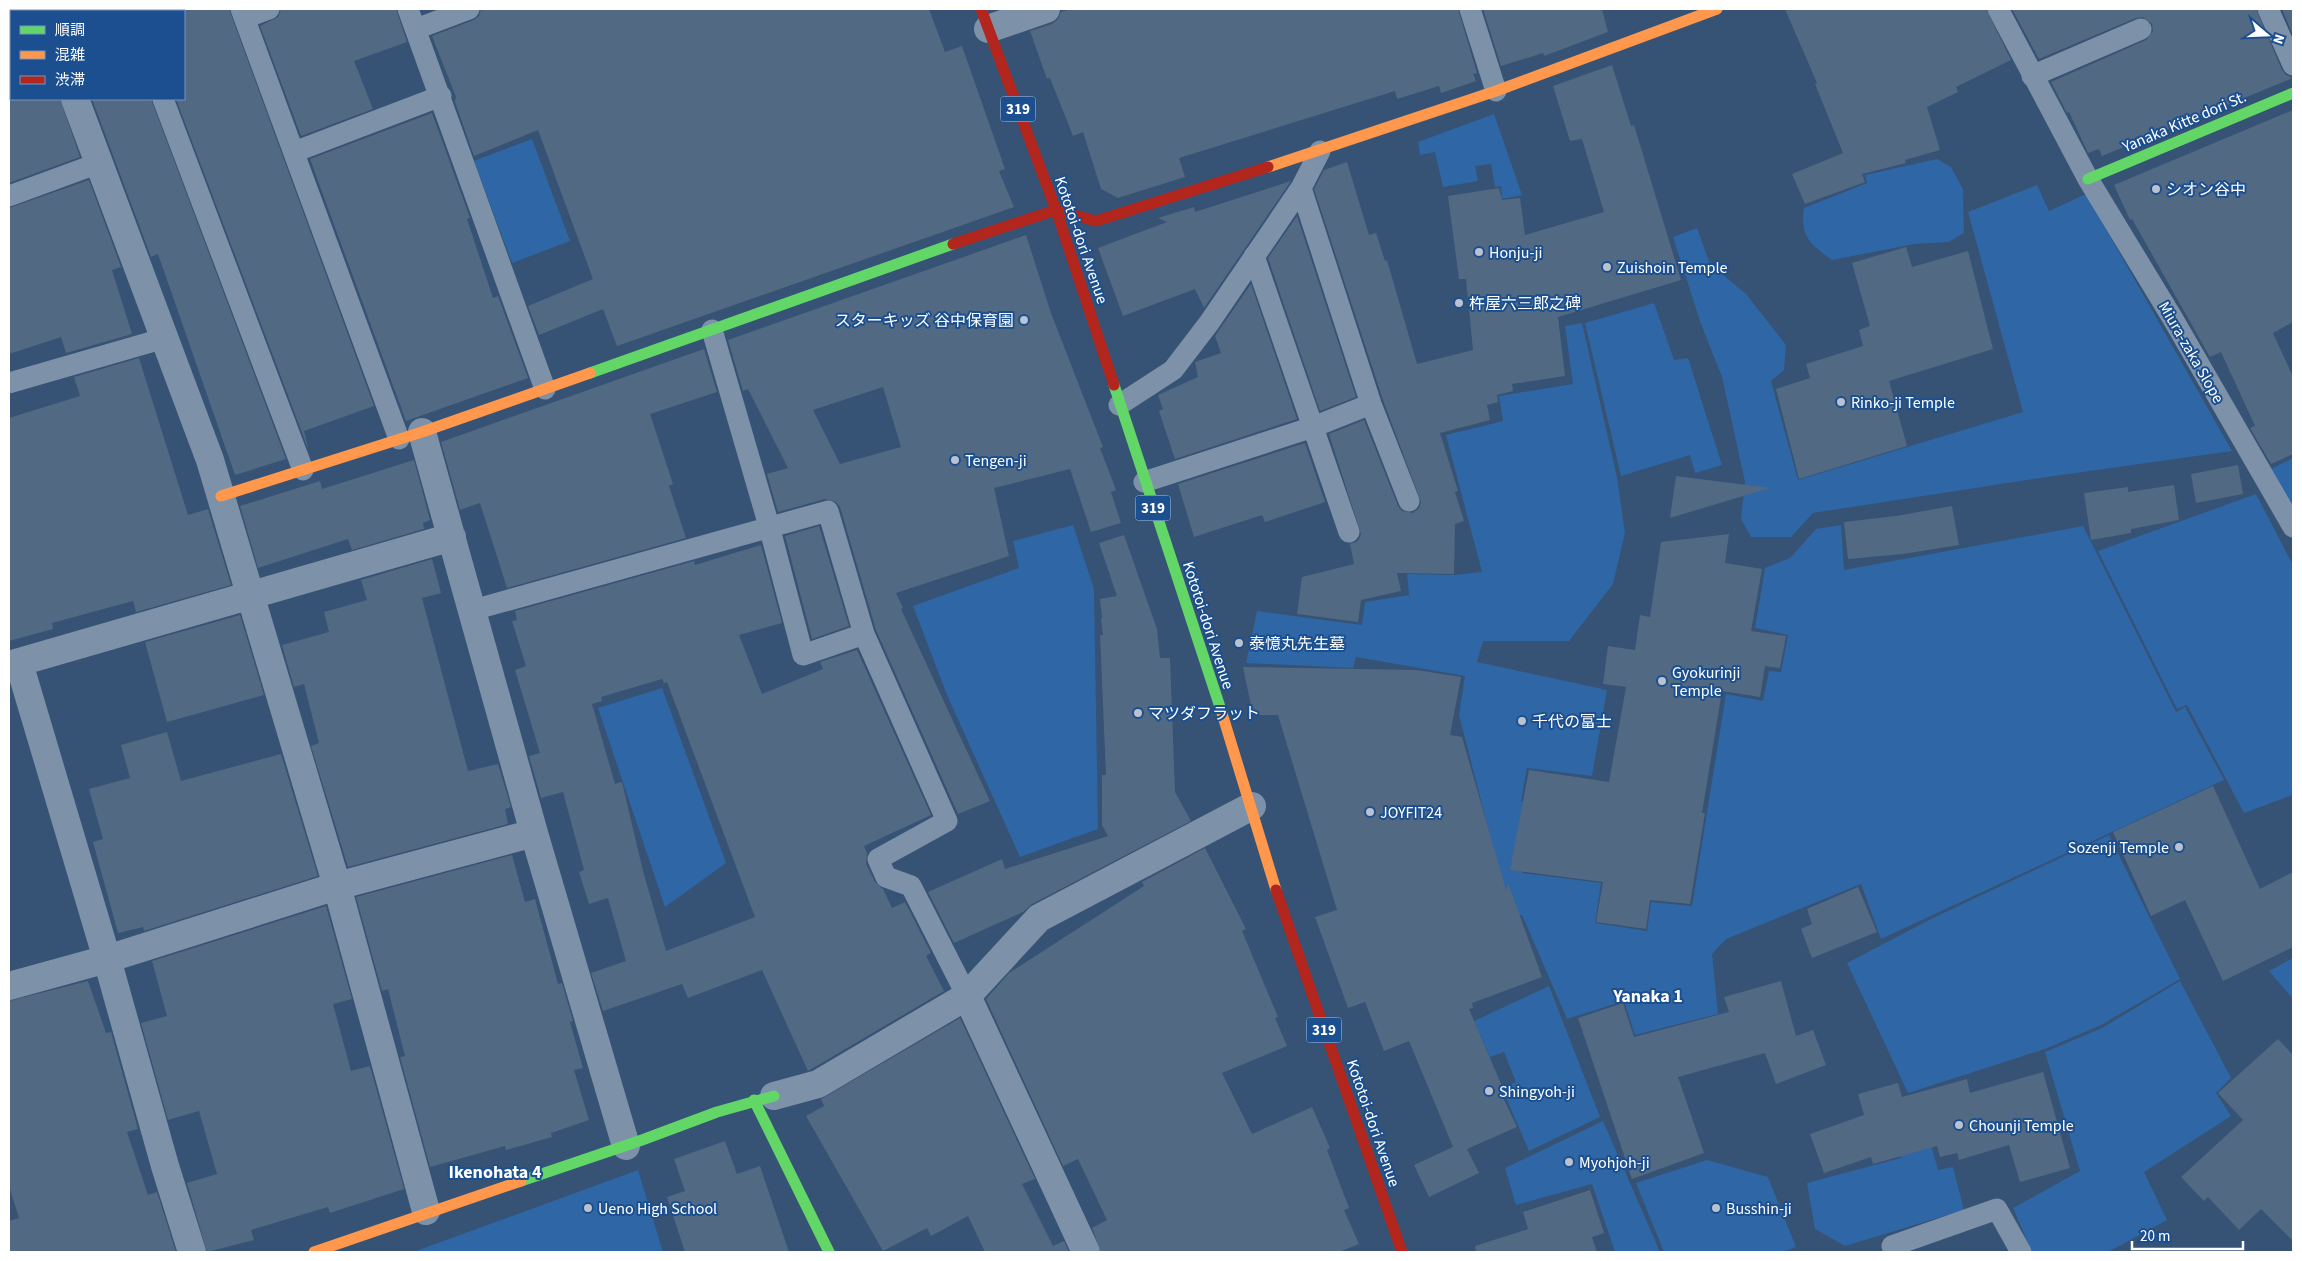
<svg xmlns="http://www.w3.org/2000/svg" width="2302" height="1261" font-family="'Source Sans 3','Noto Sans JP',sans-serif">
  <rect width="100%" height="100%" fill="#365274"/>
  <path fill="#2f66a5" d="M1494,114L1522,195L1502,199L1501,186L1495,187L1491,164L1475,166L1478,181L1443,187L1435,152L1420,155L1418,142Z
    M532,139L570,241L512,263L474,161Z
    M1937,159L1951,167L1963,189L1964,233L1949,242L1914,244L1832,260C1810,244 1800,237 1804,208L1867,183L1865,175Z
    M2037,185L2049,211L2086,194L2232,451L2040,478L1813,513L1791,537H1751L1741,519L1745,482L1722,377L1701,324L1673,237L1697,228L1710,264L1746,294L1786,345L1784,370L1771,381L1798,480L2023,412L1968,212Z
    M1654,303L1674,360L1688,358L1722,465L1695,473L1690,455L1621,476L1585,323Z
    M1582,323L1617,477L1625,533L1613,584L1569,641H1483L1477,662L1607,690L1592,776L1527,768L1521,801L1535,804L1522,873L1601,883L1595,923L1647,931L1651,902L1692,906L1726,694L1763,701L1769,671L1781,672L1788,635L1755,628L1765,568L1790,558L1816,529L1841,525L1844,570L2083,526L2176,712L2185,707L2224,780L1881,939L1861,884L1726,939L1712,954L1718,1014L1635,1035L1624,1001L1567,1019L1522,915L1511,917L1459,715L1465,676L1356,657L1353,668L1246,663L1257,611L1362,625L1365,602L1409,595L1407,574L1454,575L1482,572L1446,435L1503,421L1499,396L1573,384L1565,326Z
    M2293,458V506L2269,470Z
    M2256,494L2293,565V795L2244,813L2187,705L2177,709L2098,551Z
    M1073,525L1094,589L1098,829L1020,857L947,695L913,606L1019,568L1013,541Z
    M662,688L726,863L665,907L598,708Z
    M2109,835L2180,979L2101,1025L2045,1049L1908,1093L1847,963L1933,918Z
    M2293,958V999L2269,971Z
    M2180,981L2231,1078L2216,1093L2231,1116L2144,1172L2167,1220L2108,1252H2032L2013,1208L2080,1171L2045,1052L2102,1028Z
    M1549,986L1600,1117L1529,1151L1502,1088L1516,1082L1504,1052L1490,1057L1474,1021Z
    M1887,1106L1923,1116L1938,1170L1953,1167L1964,1210L1845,1246L1815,1229L1807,1183L1901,1158Z
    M1603,1121L1660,1252H1615L1592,1184L1516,1205L1505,1168Z
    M1707,1160L1768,1177L1796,1247L1783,1252H1664L1636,1183Z
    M638,1170L663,1252H413Z"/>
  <path fill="#526984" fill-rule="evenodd" d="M184,9H229L374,406L304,431L309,451L176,99H184Z
    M281,9H396L407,42L354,61L373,109L301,136L260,26L278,17Z
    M481,9H929L945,52L962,46L1005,169L999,171L1014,207L617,346L603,309L539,335L528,306L593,279L538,130L474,156L455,102L456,97L432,36L474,20L479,16Z
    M1070,9H1458L1477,73L1473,74L1476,81L1441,93L1439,86L1397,99L1395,91L1179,158L1185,177L1118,198L1101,189L1083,132L1073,136L1050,78L1047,79L1030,31L1052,24L1058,19L1061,12Z
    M1483,9H1602L1608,32L1544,56L1543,53L1501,66Z
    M1785,9H1986L2011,60L1956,87L1958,92L1927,107L1940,150L1905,160L1906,163L1862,174L1865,182L1805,204L1792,174L1843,153L1815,84L1817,83Z
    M2012,9H2256L2282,70L2286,75L2293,78L2102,156L2099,149L2088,153L2069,112L2067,113L2051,82L2146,40L2153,31L2152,24L2143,17L2136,18L2039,59Z
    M2282,9H2293V35Z
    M1612,65L1631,126L1634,125L1681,280L1558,317L1565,376L1512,384L1513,391L1497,395L1498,402L1487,405L1490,420L1440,433L1458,491L1455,492L1464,521L1455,524L1454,574L1397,573L1401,591L1361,600L1358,622L1297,614L1302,577L1354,564L1350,544L1358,541L1361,534L1329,434L1364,420L1398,506L1402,511L1413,513L1419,508L1421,502L1383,400L1314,189L1324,170L1347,162L1369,235L1376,233L1385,261L1387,260L1417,364L1473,350L1466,279H1459L1448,196L1499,188L1502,200L1520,198L1525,235L1604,212L1582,139L1570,141L1553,86Z
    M9,99H60L80,157L9,183Z
    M92,99H151L286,459L235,475L158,254L151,257Z
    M2293,110V322L2273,333L2293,377V454L2271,464L2250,428L2255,426L2221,352L2210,357L2132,219L2130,220L2114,185Z
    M432,113L470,218L467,219L493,298L498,296L528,378L406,421L310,159Z
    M89,180L121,267L112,270L132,334L66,353L61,337L9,354V208Z
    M1291,181L1204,308L1195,289L1123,316L1098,248L1167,222L1158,218L1194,207L1195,212Z
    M1297,216L1356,397L1320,411L1268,258Z
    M1026,235L1051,313L1103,447L1100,448L1116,490L1111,492L1121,523L1091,532L1070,469L994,488L1009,556L896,593L903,608L901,609L990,801L958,814L876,630L840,507L836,502L825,499L778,512L767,474L788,468L748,389L743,391L728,340ZM883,387L901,447L840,464L813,410Z
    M1906,247L1912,267L1968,251L1993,349L1889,381L1907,446L1799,479L1776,389L1810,378L1806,364L1863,346L1859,330L1870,326L1852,263Z
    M1251,284L1297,419L1175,459L1159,411L1163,409L1158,395L1198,377L1195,362L1221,353L1215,336Z
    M704,349L717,392L650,414L673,484L669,486L686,538L507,588L480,503L460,510L441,442Z
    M139,358L188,515L208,509L231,585L136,612L133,601L52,623L53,629L9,641V418L80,396L74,377Z
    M1305,443L1325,502L1265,522L1262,515L1194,537L1178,484Z
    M414,460L430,520L423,523L424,529L352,550L348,539L258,568L240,506L320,481L322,489Z
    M2238,465L2243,494L2196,503L2191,474Z
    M1676,476L1770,488L1670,518Z
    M2174,485L2179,520L2131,529V533L2091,540L2084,493L2128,487V492Z
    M1952,506L1959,545L1903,554L1848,559L1844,522L1896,516Z
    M819,526L849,626L812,639L785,536Z
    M1729,534L1725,563L1762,569L1751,631L1786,636L1780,668L1765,666L1760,697L1722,691L1702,813H1705L1690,904L1650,900L1646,929L1596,922L1603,882L1510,870L1529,770L1609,782L1626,687L1603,684L1608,646L1635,650L1640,615L1650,617L1661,542Z
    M1124,535L1157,629L1160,658H1170L1175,792L1191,821L1032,904L1023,912L954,943L928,892L1002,859L1005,869L1108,836L1102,825V775H1106L1100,635H1103L1101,619L1102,618L1100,599L1117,596L1099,543Z
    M761,545L782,623L739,635L762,694L823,669L820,662L857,650L931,815L864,846L867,853L866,864L875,882L883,889L892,908L905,902L931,953L926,956L944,991L808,1071L762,970L688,998L682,984L603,1011L591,973L626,961L608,898L589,904L579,872L584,870L563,792L541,798L529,756L540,753L515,670L526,666L512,621L517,620L515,611L694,561L695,565ZM662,679L664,683L667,682L755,917L666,951L643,871L622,782L615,784L592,704L602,701L601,697Z
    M432,559L441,593L422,598L468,771L498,764L511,807L505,809L508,824L348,867L311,746L319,743L304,684L294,687L282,645L329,632L324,612L367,600L361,580Z
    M240,615L264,695L167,722L145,642Z
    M1243,667L1417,670L1461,677L1450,735L1462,737L1506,890L1508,883L1542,977L1472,1003L1473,1008L1469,1009L1502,1086L1498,1087L1517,1127L1467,1149L1479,1173L1429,1197L1414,1165L1453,1147L1409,1041L1384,1051L1365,1002L1348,1008L1315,917L1337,910L1278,715H1253Z
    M167,732L181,781L281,754L318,876L144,931L143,927L118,933L93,842L103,839L89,789L130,778L121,745Z
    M2213,786L2260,889L2293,872V947L2223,981L2185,900L2151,916L2113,832Z
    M1205,848L1246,929L1242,931L1278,1017L1275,1018L1287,1046L1222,1073L1252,1134L1312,1107L1330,1148L1327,1150L1349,1208L1344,1210L1359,1244L1339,1252H1101L1092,1228L1107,1220L1078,1159L1063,1166L986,999L1009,973L1144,886L1142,882Z
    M512,855L525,902L535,899L558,984L562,983L573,1021L570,1022L583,1068L574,1070L589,1120L551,1133L552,1137L506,1150L505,1146L430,1167L400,1057L405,1056L388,989L382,991L356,897Z
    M1858,887L1877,932L1812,958L1801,929L1812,924L1807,909Z
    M326,906L352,999L333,1004L351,1071L370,1066L404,1189L330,1213L328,1207L251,1230L254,1240L207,1252L187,1183L217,1174L199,1111L168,1120L141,1023L167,1016L152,961Z
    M88,981L106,1033L111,1032L138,1129L127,1132L148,1195L157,1192L176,1252H9V1221L19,1218L9,1186V1001Z
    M1781,981L1796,1036L1813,1030L1826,1065L1776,1084L1765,1053L1678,1077L1704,1153L1632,1179L1578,1018L1623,1003L1634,1037L1729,1012L1724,997Z
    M960,1018L1035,1179L1022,1184L1053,1246L1064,1241L1069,1252H985L968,1216L931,1236L927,1228L883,1251L806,1116L824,1106L821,1099Z
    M2278,1039L2293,1055V1241L2261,1209L2239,1230L2208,1197L2204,1201L2181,1177L2243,1120L2218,1093Z
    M2043,1072L2070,1168L2020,1182L2009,1145L1959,1160L1957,1153L1940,1157L1937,1146L1873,1164L1871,1157L1824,1173L1810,1134L1864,1115L1858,1094L1898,1083L1902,1097L1967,1079L1970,1093Z
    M725,1141L737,1174L760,1166L789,1252H685L667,1197L685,1191L674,1159Z
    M1590,1190L1604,1233L1592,1237L1597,1252H1476L1475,1246L1528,1229L1523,1212Z"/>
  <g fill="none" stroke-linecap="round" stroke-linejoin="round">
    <path stroke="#7d92a8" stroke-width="21" d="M130,9L131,11
      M241,9L399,439
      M408,9L545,389
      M1470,9L1496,91
      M1998,9L2088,179L2173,319L2293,527
      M2268,9L2293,65
      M245,18L269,9
      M416,29L469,9
      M2032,76L2141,29
      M163,99L303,470
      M294,152L441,96
      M1301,188L1371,404L1409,501
      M9,196L99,163
      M1254,256L1349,532
      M712,330L769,526L803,655L864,634
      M9,383L165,338
      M1119,405L1173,370L1209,323L1301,188L1320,151
      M1144,482L1313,427L1371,404
      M473,610L828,511L864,634L947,821L878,859L886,877L911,886L967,996
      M1895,1252L1892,1246L1997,1209L2021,1252"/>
    <path stroke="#7d92a8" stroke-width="28" d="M41,9L42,11
      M988,29L1046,9
      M75,99L210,460L337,886L426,1211
      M422,432L534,833L626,1146
      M19,663L107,959L165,1166L192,1252
      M9,665L452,537
      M9,986L107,959L337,886L534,833
      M967,996L1086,1252
      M774,1096L818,1084L967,996L1039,918L1252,806"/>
    <path stroke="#63d668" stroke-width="11" d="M2088,179L2293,93
      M590,373L953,244
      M1114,385L1221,710
      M754,1100L829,1252
      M521,1181L642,1140L717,1112L774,1096"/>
    <path stroke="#ff974d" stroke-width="11" d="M1268,167L1496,91L1717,9
      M221,496L422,432L590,373
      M1221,710L1276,890
      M314,1252L521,1181"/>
    <path stroke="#b3261e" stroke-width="11" d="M981,9L1056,210L1114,385
      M953,244L1056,210L1096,221L1268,167
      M1276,890L1402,1252"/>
  </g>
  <g fill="#b9c2ce" stroke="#1b4f8f" stroke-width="2">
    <circle cx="2156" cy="189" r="5"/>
    <circle cx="1479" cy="252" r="5"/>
    <circle cx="1607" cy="267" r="5"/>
    <circle cx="1459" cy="303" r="5"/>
    <circle cx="1024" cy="320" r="5"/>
    <circle cx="1841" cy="402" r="5"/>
    <circle cx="955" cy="460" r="5"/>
    <circle cx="1239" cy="643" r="5"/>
    <circle cx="1662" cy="681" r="5"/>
    <circle cx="1138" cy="713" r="5"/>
    <circle cx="1522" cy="721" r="5"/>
    <circle cx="1370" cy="812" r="5"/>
    <circle cx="2179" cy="847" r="5"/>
    <circle cx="1489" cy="1091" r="5"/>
    <circle cx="1959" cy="1125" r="5"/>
    <circle cx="1569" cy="1162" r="5"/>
    <circle cx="588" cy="1208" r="5"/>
    <circle cx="1716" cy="1208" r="5"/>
  </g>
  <g text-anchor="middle" stroke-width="4" stroke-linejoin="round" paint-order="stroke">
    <g fill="#1b4f8f" stroke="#bbcadd" stroke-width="1">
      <rect x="1000.5" y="96.5" width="35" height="25" rx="4"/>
      <rect x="1135.5" y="495.5" width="35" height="25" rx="4"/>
      <rect x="1306.5" y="1017.5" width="35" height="25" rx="4"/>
    </g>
    <g font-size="15" font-weight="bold" fill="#fff">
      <text x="1018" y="114">319</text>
      <text x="1153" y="513">319</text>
      <text x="1324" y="1035">319</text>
    </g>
    <g font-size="16" fill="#fff" stroke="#1b4f8f">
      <text transform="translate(2184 121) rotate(-23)" y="6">Yanaka Kitte dori St.</text>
      <text transform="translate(1082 240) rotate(71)" y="6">Kototoi-dori Avenue</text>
      <text transform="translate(2192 352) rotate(60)" y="6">Miura-zaka Slope</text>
      <text transform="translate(1209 625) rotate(72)" y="6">Kototoi-dori Avenue</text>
      <text transform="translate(1374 1123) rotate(71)" y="6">Kototoi-dori Avenue</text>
    </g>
    <g font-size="16" fill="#fff" stroke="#1b4f8f" text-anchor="start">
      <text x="2166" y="195">シオン谷中</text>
      <text x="1489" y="258">Honju-ji</text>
      <text x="1617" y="273">Zuishoin Temple</text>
      <text x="1469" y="309">杵屋六三郎之碑</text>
      <text x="1014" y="326" text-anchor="end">スターキッズ 谷中保育園</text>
      <text x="1851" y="408">Rinko-ji Temple</text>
      <text x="965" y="466">Tengen-ji</text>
      <text x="1249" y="649">泰憶丸先生墓</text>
      <text x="1672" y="678">Gyokurinji<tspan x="1672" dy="18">Temple</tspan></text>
      <text x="1148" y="719">マツダフラット</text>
      <text x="1532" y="727">千代の富士</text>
      <text x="1380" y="818">JOYFIT24</text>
      <text x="2169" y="853" text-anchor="end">Sozenji Temple</text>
      <text x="1499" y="1097">Shingyoh-ji</text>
      <text x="1969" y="1131">Chounji Temple</text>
      <text x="1579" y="1168">Myohjoh-ji</text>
      <text x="598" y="1214">Ueno High School</text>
      <text x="1726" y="1214">Busshin-ji</text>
    </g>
    <g font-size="18" font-weight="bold" fill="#fff" stroke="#1b4f8f">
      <text x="1648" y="1002">Yanaka 1</text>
      <text x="495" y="1178">Ikenohata 4</text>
    </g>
  </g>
  <rect width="2302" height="1261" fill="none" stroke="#ffffff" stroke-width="20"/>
  <rect x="10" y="10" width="175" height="90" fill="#1b4f8f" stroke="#7695bc"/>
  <rect x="20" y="26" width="25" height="8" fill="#63d668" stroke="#7695bc"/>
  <text x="55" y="35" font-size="15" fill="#ffffff">順調</text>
  <rect x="20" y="51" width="25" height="8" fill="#ff974d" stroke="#7695bc"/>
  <text x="55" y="60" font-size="15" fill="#ffffff">混雑</text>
  <rect x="20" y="76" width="25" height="8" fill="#b3261e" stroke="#7695bc"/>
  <text x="55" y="85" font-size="15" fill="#ffffff">渋滞</text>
  <g transform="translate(2267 35) rotate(109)" stroke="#1b4f8f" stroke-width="4" paint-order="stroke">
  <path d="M0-4L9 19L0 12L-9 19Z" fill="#ffffff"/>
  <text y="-8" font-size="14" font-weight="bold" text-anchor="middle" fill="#ffffff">N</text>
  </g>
  <path d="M2132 1241v8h111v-8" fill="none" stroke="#ffffff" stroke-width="2.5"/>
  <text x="2140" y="1241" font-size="15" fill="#ffffff" stroke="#1b4f8f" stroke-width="4" paint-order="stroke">20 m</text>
</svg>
